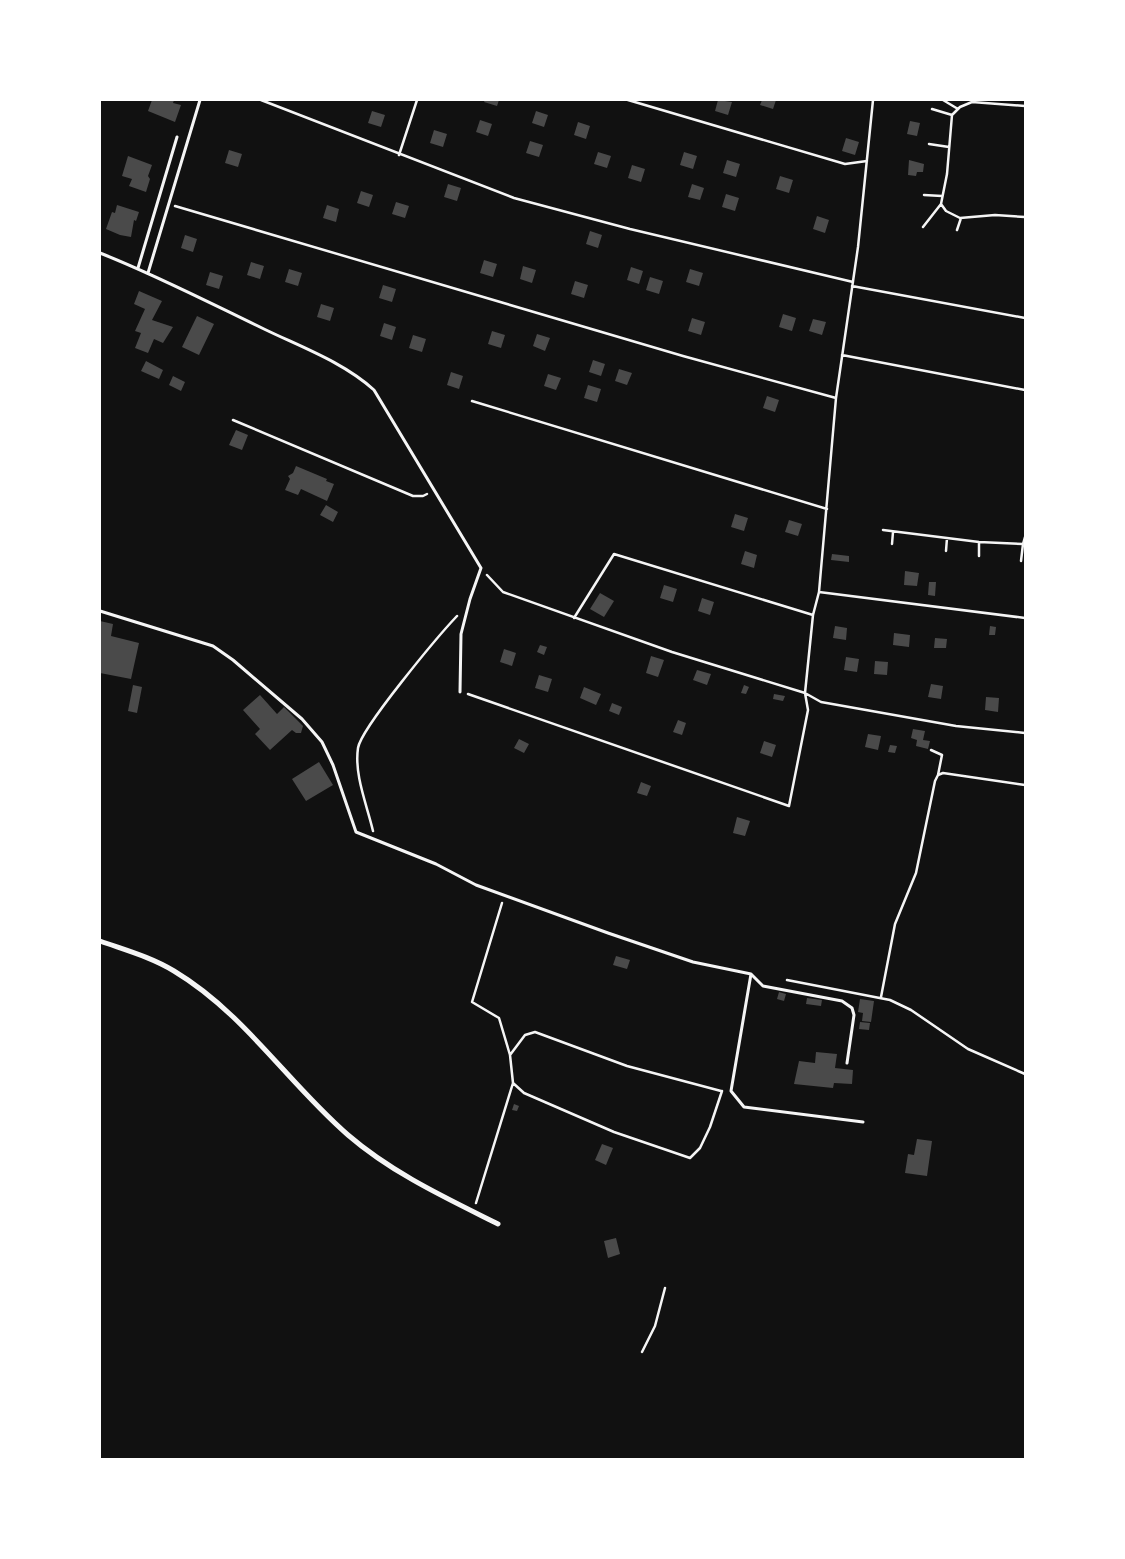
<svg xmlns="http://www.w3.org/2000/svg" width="1125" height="1559" font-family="'DejaVu Sans',sans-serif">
  <rect width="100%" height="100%" fill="#111"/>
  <path fill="#4a4a4a" d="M152,100H174L173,103L181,105L175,122L148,111Z
    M485,100H499L497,106L484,102Z
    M718,100L732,102L728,115L715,111Z
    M762,100H776L773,109L760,105Z
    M372,111L385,115L381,127L368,123Z
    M536,111L548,115L544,127L532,123Z
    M480,120L492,124L488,136L476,132Z
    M910,121L920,123L917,136L907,134Z
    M578,122L590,126L586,139L574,135Z
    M434,130L447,134L443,147L430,143Z
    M846,138L859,142L855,155L842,151Z
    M530,141L543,145L539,157L526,153Z
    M229,150L242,154L238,167L225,163Z
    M598,152L611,156L607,168L594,164Z
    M684,152L697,156L693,169L680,165Z
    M128,156L152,165L148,176L150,179L146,192L129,186L132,179L122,176Z
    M727,160L740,164L736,177L723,173Z
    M909,160L924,164L923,172H917L916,176L908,175Z
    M632,165L645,169L641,182L628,178Z
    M780,176L793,180L789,193L776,189Z
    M448,184L461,188L457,201L444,197Z
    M692,184L704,188L700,200L688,197Z
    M361,191L373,195L369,207L357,203Z
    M726,194L739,198L735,211L722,207Z
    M396,202L409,206L405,218L392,214Z
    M117,205L139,212L136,221L134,220L131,237L120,235L106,229L112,212L115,213Z
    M327,205L339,209L336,222L323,218Z
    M817,216L829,220L825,233L813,229Z
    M590,231L602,235L598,248L586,244Z
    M185,235L197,239L193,252L181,248Z
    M484,260L497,264L493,277L480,273Z
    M251,262L264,266L260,279L247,275Z
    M523,266L536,270L532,283L520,279Z
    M631,267L643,271L639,284L627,280Z
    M289,269L302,273L298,286L285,282Z
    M690,269L703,273L699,286L686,282Z
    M210,272L223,276L219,289L206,285Z
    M650,277L663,281L659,294L646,290Z
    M575,281L588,285L584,298L571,294Z
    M383,285L396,289L392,302L379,298Z
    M139,291L162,301L152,320L173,327L163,343L154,339L148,353L135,348L141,333L135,331L145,309L134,304Z
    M321,304L334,308L330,321L317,317Z
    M783,314L796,318L792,331L779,327Z
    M197,316L214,324L199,355L182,347Z
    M692,318L705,322L701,335L688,331Z
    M813,319L826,322L822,335L809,331Z
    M384,323L396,327L392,340L380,336Z
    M492,331L505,335L501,348L488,344Z
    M537,334L550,338L545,351L533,346Z
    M413,335L426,339L422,352L409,348Z
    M593,360L605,364L601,376L589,372Z
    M146,361L163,370L159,379L141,371Z
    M619,369L632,373L627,385L615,381Z
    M451,372L463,376L459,389L447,385Z
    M548,374L561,378L556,390L544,386Z
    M173,376L185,382L181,391L169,385Z
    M588,385L601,389L597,402L584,398Z
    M767,396L779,400L775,412L763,408Z
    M236,430L248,435L242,450L229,445Z
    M296,466L327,479L326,481L334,484L327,501L301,489L298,495L285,490L290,479L288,476L293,473Z
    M326,505L338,512L333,522L320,515Z
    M735,514L748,518L744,531L731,527Z
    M789,520L802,524L798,536L785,532Z
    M745,551L757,555L754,568L741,564Z
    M832,554L849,556V562L831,560Z
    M905,571L919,573L917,586L904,585Z
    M929,582H936L935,596L928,595Z
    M664,585L677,589L673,602L660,598Z
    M600,593L614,601L604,617L590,609Z
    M702,598L714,602L710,615L698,611Z
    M100,621L113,624L111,636L139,643L131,679L100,673Z
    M835,626L847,628L846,640L833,638Z
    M990,626L996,627L995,635H989Z
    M894,633L910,635L909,647L893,645Z
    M935,638L947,639L946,648H934Z
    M540,645L547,647L544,655L537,652Z
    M504,649L516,653L512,666L500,662Z
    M651,656L664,660L658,677L646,673Z
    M846,657L859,659L857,672L844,670Z
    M875,661L888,662L887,675L874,674Z
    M697,670L711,674L707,685L693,680Z
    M539,675L552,679L548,692L535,688Z
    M931,684L943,686L941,699L928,697Z
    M133,685L142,687L137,713L128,711Z
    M744,685L749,687L746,694L741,693Z
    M584,687L601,694L596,705L580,698Z
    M774,694L785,696L783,701L773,699Z
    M260,695L277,714L284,707L303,726L301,733H296L292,730L270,750L255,734L260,729L243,710Z
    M986,697L999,698L998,712L985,710Z
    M612,703L622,707L619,715L609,711Z
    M678,720L686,723L682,735L673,732Z
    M913,729L925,731L923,740L930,741L928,749L916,746L917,740L911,738Z
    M868,734L881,736L878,750L865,747Z
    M519,739L529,744L524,753L514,748Z
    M764,741L776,745L772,757L760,753Z
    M890,745L897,746L895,753L888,752Z
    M319,762L333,785L306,801L292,779Z
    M641,782L651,786L647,796L637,793Z
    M737,817L750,821L745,836L733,833Z
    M616,956L630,960L627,969L613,965Z
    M779,992L786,994L784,1001L777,999Z
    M807,998L822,1000L821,1006L806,1004Z
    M860,999L874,1001L871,1022L862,1021L863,1013L858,1012Z
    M860,1022L870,1023L869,1030L859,1029Z
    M816,1052L837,1054L835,1068L853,1070L852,1084L834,1083L833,1088L794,1084L799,1061L815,1063Z
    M514,1104L519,1106L517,1111L512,1110Z
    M917,1139L932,1141L927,1176L905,1173L908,1154L914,1155Z
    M602,1144L613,1148L606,1165L595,1160Z
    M616,1238L620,1254L608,1258L604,1241Z"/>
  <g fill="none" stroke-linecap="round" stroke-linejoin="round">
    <path stroke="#f5f5f5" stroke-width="2.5" d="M261,100L514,198L630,229L853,282
      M628,100L845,164L867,161
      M943,100L958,109
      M1025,106L972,102L960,107L952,115L947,174L941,204L946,211L960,218L995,215L1025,217
      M932,109L952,115
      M929,144L949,147
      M399,155L417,100
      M924,195L942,196
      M175,206L683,356L836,398
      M923,227L941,204
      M957,230L961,218
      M852,286L1025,318
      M842,355L1025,390
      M472,401L827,509
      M233,420L413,496H423L427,494
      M883,530L979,542L1023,544L1025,537
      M892,544L893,532
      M946,551L947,538
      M979,556V542
      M1021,561L1023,544
      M487,575L503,592L672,652L805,693L821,702L956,726L1025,733
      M819,592L1025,618
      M574,618L614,554L813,615
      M468,694L789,806L808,710L805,693L813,615L819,592L836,398L858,247L873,100
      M931,750L942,755L938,775
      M373,831C367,805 354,775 358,748C361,728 439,635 457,616
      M787,980L890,1000L911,1010L968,1049L1025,1074
      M881,997L895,924L916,873L935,781L938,775L943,773L1025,785
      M510,1055L525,1035L535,1032L627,1066L721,1091
      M513,1083L524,1093L614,1132L690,1158L700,1148L710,1127L722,1091
      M476,1203L513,1083L510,1055L499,1018L472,1002L502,903
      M642,1352L655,1326L665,1288"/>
    <path stroke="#f5f5f5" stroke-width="3" d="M100,253C156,275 210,303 264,329C301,347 343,362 374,390L481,568L470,599L461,634L460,692
      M138,268L177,137
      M148,273L200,100
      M100,611L213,646L233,660L302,719L322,742L333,765L356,832L436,864L476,885L608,933L693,962L751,974L763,986L842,1001L852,1008L854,1015L847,1063
      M751,974L731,1091L744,1107L863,1122"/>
    <path stroke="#f5f5f5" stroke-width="5" d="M100,941C125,950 151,957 174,971C244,1013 287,1082 348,1135C392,1173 446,1198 498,1224"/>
  </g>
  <rect width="1125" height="1559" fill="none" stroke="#ffffff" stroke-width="202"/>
</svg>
